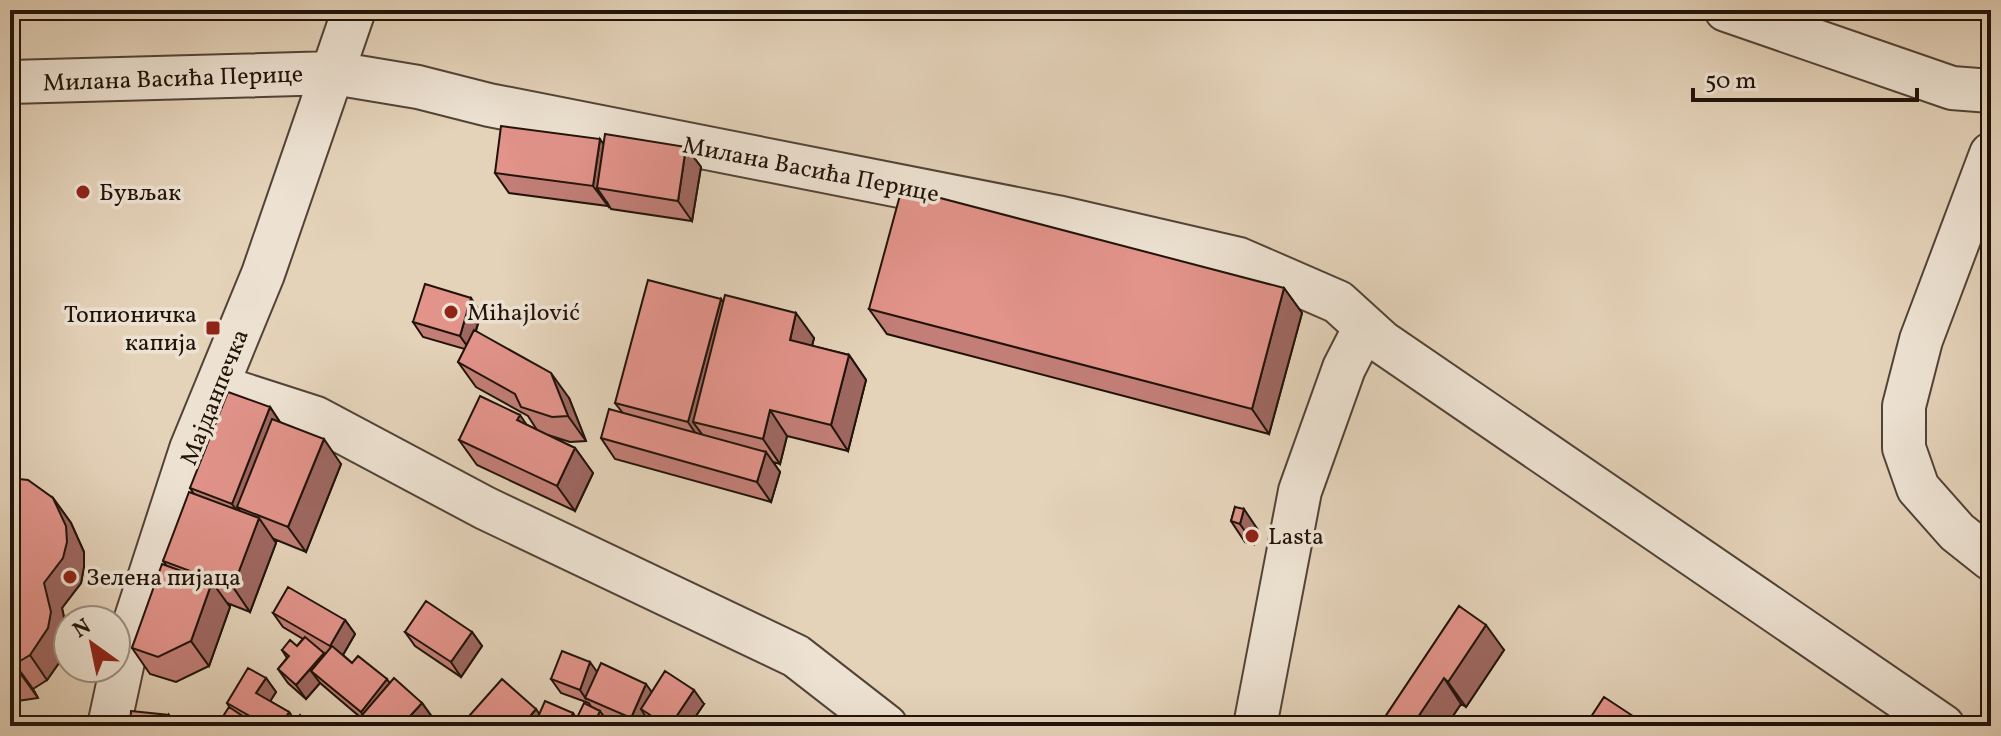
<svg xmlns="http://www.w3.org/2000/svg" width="2001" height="736" font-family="Vollkorn,serif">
  <rect width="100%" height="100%" fill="#e4d2b9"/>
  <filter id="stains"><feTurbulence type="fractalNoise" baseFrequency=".0025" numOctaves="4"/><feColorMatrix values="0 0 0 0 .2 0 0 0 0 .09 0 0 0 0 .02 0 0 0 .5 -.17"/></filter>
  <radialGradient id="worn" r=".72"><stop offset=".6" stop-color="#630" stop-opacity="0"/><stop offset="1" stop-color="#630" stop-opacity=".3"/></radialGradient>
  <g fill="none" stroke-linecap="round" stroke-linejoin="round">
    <g stroke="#524336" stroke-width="46">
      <path id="minor" d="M1726,10L1952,88L1991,91
        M10,82L334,73L418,87L489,105L1057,217L1239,259L1338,302L1382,342L1943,726
        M1991,154L1921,340L1904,406V448L1918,488L1957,532L1991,559
        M217,386L316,418L485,508L796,656L886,726
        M109,726L125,652L191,449L263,274L354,10
        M1255,726L1300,491L1344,368L1365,327"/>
    </g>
    <use href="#minor" stroke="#ede2d2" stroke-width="42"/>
  </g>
  <path fill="#c27e77" stroke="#21130a" stroke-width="2" d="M604,144L686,147L701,167L692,221L611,209L608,204V206L509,193L495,173Z
    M1284,288L1302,313L1269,434L887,334L869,309Z
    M721,299L723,303L814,338L812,346L849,355L866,380L848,451L787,436L780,464L773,462L780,472L771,502L615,459L601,438L622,412L615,403Z
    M481,313L476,331L569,398L586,441L570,442L548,435L575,448L593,473L575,511L477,465L459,440L527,425L537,430L528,416L476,387L458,362L465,349L423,337L413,322Z
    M270,407L280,422L341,464L306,552L274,539L276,543L250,612L227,603L230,607L209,666L176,682L150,674L132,648L166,565L163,561L194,494L190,488Z
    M10,478L53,498L71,523L84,552V567L81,583L62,608L68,636L66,653L47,680L33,689L38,698L10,702Z
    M1235,507L1258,530L1254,544L1245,542L1231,521Z
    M1459,606L1504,650L1466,707L1461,704L1446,726H1379Z
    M273,613L345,620L355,634L343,655L352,663L390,683L422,703L432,717L424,726H359L356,722L360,717L320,683L306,699L288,683L278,669L287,658L282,650L297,646L303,639L283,627Z
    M405,632H472L482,646L461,677L415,646Z
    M597,671L652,692L704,704L689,726H655L651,724L647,719L644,726H626L604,716L610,726H463L539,714L576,718L591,707L589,703L561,693L551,679Z
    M266,678L276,692L270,701L289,712L295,721L311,726H217L230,708L227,703Z"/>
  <path fill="#9e6761" stroke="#21130a" stroke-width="2" d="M600,139L614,159L597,188L608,204V206L593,186Z
    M686,147L701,167L692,221L678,201Z
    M1284,288L1302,313L1269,434L1252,409Z
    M471,298L481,313L470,350L460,336Z
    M721,299L735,320L693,422L704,437L702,443L688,422Z
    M796,313L814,338L807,365L790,340Z
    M849,355L866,380L848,451L831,425Z
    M551,373L569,398L586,441L568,416Z
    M270,407L287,433L237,507L251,526L250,529L232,504Z
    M770,410L787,436L780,464L763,439Z
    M520,415L537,440L517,420Z
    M324,439L341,464L306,552L288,527Z
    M575,448L593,473L575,511L557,486Z
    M766,452L780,472L771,502L757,482Z
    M53,498L71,523L84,552V567L81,583L62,608L68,636L66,653L47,680L30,655L44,583Z
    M1244,509L1258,530L1254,544L1240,524Z
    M259,518L276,543L250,612L233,587Z
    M212,582L230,607L209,666L191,641Z
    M345,620L355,634L340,660L330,646Z
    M1486,625L1504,650L1466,707L1448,682Z
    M472,632L482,646L461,677L451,662Z
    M324,653L334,667L311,671L320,683L306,699L296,685Z
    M590,662L600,676L586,699L580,690Z
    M15,664L33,689L38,698L20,673Z
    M266,678L276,692L266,708L256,693Z
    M1444,678L1461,704L1446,726H1412Z
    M387,679L397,694L371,726L361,712Z
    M646,684L656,698L641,709L647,719L644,726H636L631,718Z
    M694,690L704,704L689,726H670Z
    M422,703L432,717L424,726H401Z
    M536,709L546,724L544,726H522Z
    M600,711L610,725V726H593Z
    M289,712L299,726H281Z
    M573,713L582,726H567Z
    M169,715L177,726H168Z"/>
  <path fill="#e2938a" stroke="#21130a" stroke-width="2" d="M501,126L600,139L593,186L495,173Z
    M605,134L686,147L678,201L597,188Z
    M902,188L1284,288L1252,409L869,309Z
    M648,280L721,299L688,422L615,403Z
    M425,284L471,298L460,336L413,322Z
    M725,295L796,313L790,340L849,355L831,425L770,410L763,439L693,422Z
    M474,330L551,373L568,416L552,417L521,407L515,394L458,362Z
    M228,392L270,407L232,504L190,488Z
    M480,396L520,415L517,420L575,448L557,486L459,440Z
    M609,409L766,452L757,482L601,438Z
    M272,419L324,439L288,527L237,507Z
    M10,478L28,480L53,498L66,526L67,542L63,558L44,583L51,612L48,628L30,655L15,664L20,673L10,674Z
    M189,492L259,518L233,587L163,561Z
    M1235,507L1244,509L1240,524L1231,521Z
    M162,564L212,582L191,641L158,657L132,648Z
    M288,587L345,620L330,646L273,613Z
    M426,601L472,632L451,662L405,632Z
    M1459,606L1486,625L1448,682L1444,678L1412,726H1379Z
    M305,637L324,653L296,685L278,669L289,656L282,650L290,640L297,646Z
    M332,646L352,663L358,656L387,679L361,712L311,671Z
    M562,651L590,662L580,690L551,679Z
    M601,663L646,684L631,718L585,698Z
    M248,668L266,678L256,693L289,712L281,726H267L227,703Z
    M665,671L694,690L670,726H667L641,709Z
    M394,678L422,703L401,726H361L356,722Z
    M502,679L536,709L522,726H464L462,724Z
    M1604,697L1648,726H1585Z
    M545,701L573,713L567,726H534Z
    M584,703L600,711L593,726H573Z
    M229,707L258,726H217Z
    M131,711L169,715L168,726H130Z
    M300,715L311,726H290Z
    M1527,720L1538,726H1513L1516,722Z"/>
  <g fill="#8f2418" stroke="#ede2d2" stroke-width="3">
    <circle cx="83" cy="192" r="8"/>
    <circle cx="451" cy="312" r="8"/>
    <rect x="205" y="320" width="16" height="16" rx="4"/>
    <circle cx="1252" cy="536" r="8"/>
    <circle cx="70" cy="577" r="8"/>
  </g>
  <g text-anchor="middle" stroke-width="7" stroke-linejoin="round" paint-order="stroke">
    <g font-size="24" fill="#21130a" stroke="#ede2d2">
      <text transform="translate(173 78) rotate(-2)" y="8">Милана Васића Перице</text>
      <text transform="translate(811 169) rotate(11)" y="8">Милана Васића Перице</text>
      <text transform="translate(214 397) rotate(-68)" y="8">Мајданпечка</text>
    </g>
    <g font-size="24" fill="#21130a" stroke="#ede2d2" text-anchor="start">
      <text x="99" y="200">Бувљак</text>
      <text x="467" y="320">Mihajlović</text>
      <text x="197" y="322" text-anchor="end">Топионичка<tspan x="197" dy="28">капија</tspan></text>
      <text x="1268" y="544">Lasta</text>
      <text x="86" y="585">Зелена пијаца</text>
    </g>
  </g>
  <rect width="2001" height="736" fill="none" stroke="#e4d2b9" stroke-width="40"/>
  <rect x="12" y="12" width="1977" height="712" fill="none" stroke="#21130a" stroke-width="4"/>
  <rect x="20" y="20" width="1961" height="696" fill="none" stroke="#21130a" stroke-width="2"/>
  <g transform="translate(92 644) rotate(327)"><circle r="38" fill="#ede2d2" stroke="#9b8f82" stroke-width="2"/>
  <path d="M0-6L14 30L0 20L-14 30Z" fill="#8f2418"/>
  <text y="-12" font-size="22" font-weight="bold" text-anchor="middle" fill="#21130a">N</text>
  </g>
  <path d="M1693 88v12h224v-12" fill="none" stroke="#21130a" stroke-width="4"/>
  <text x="1705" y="88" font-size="24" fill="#21130a" stroke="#ede2d2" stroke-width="6" paint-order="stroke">50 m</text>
  <rect width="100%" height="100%" filter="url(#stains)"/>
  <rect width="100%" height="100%" fill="url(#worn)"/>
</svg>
